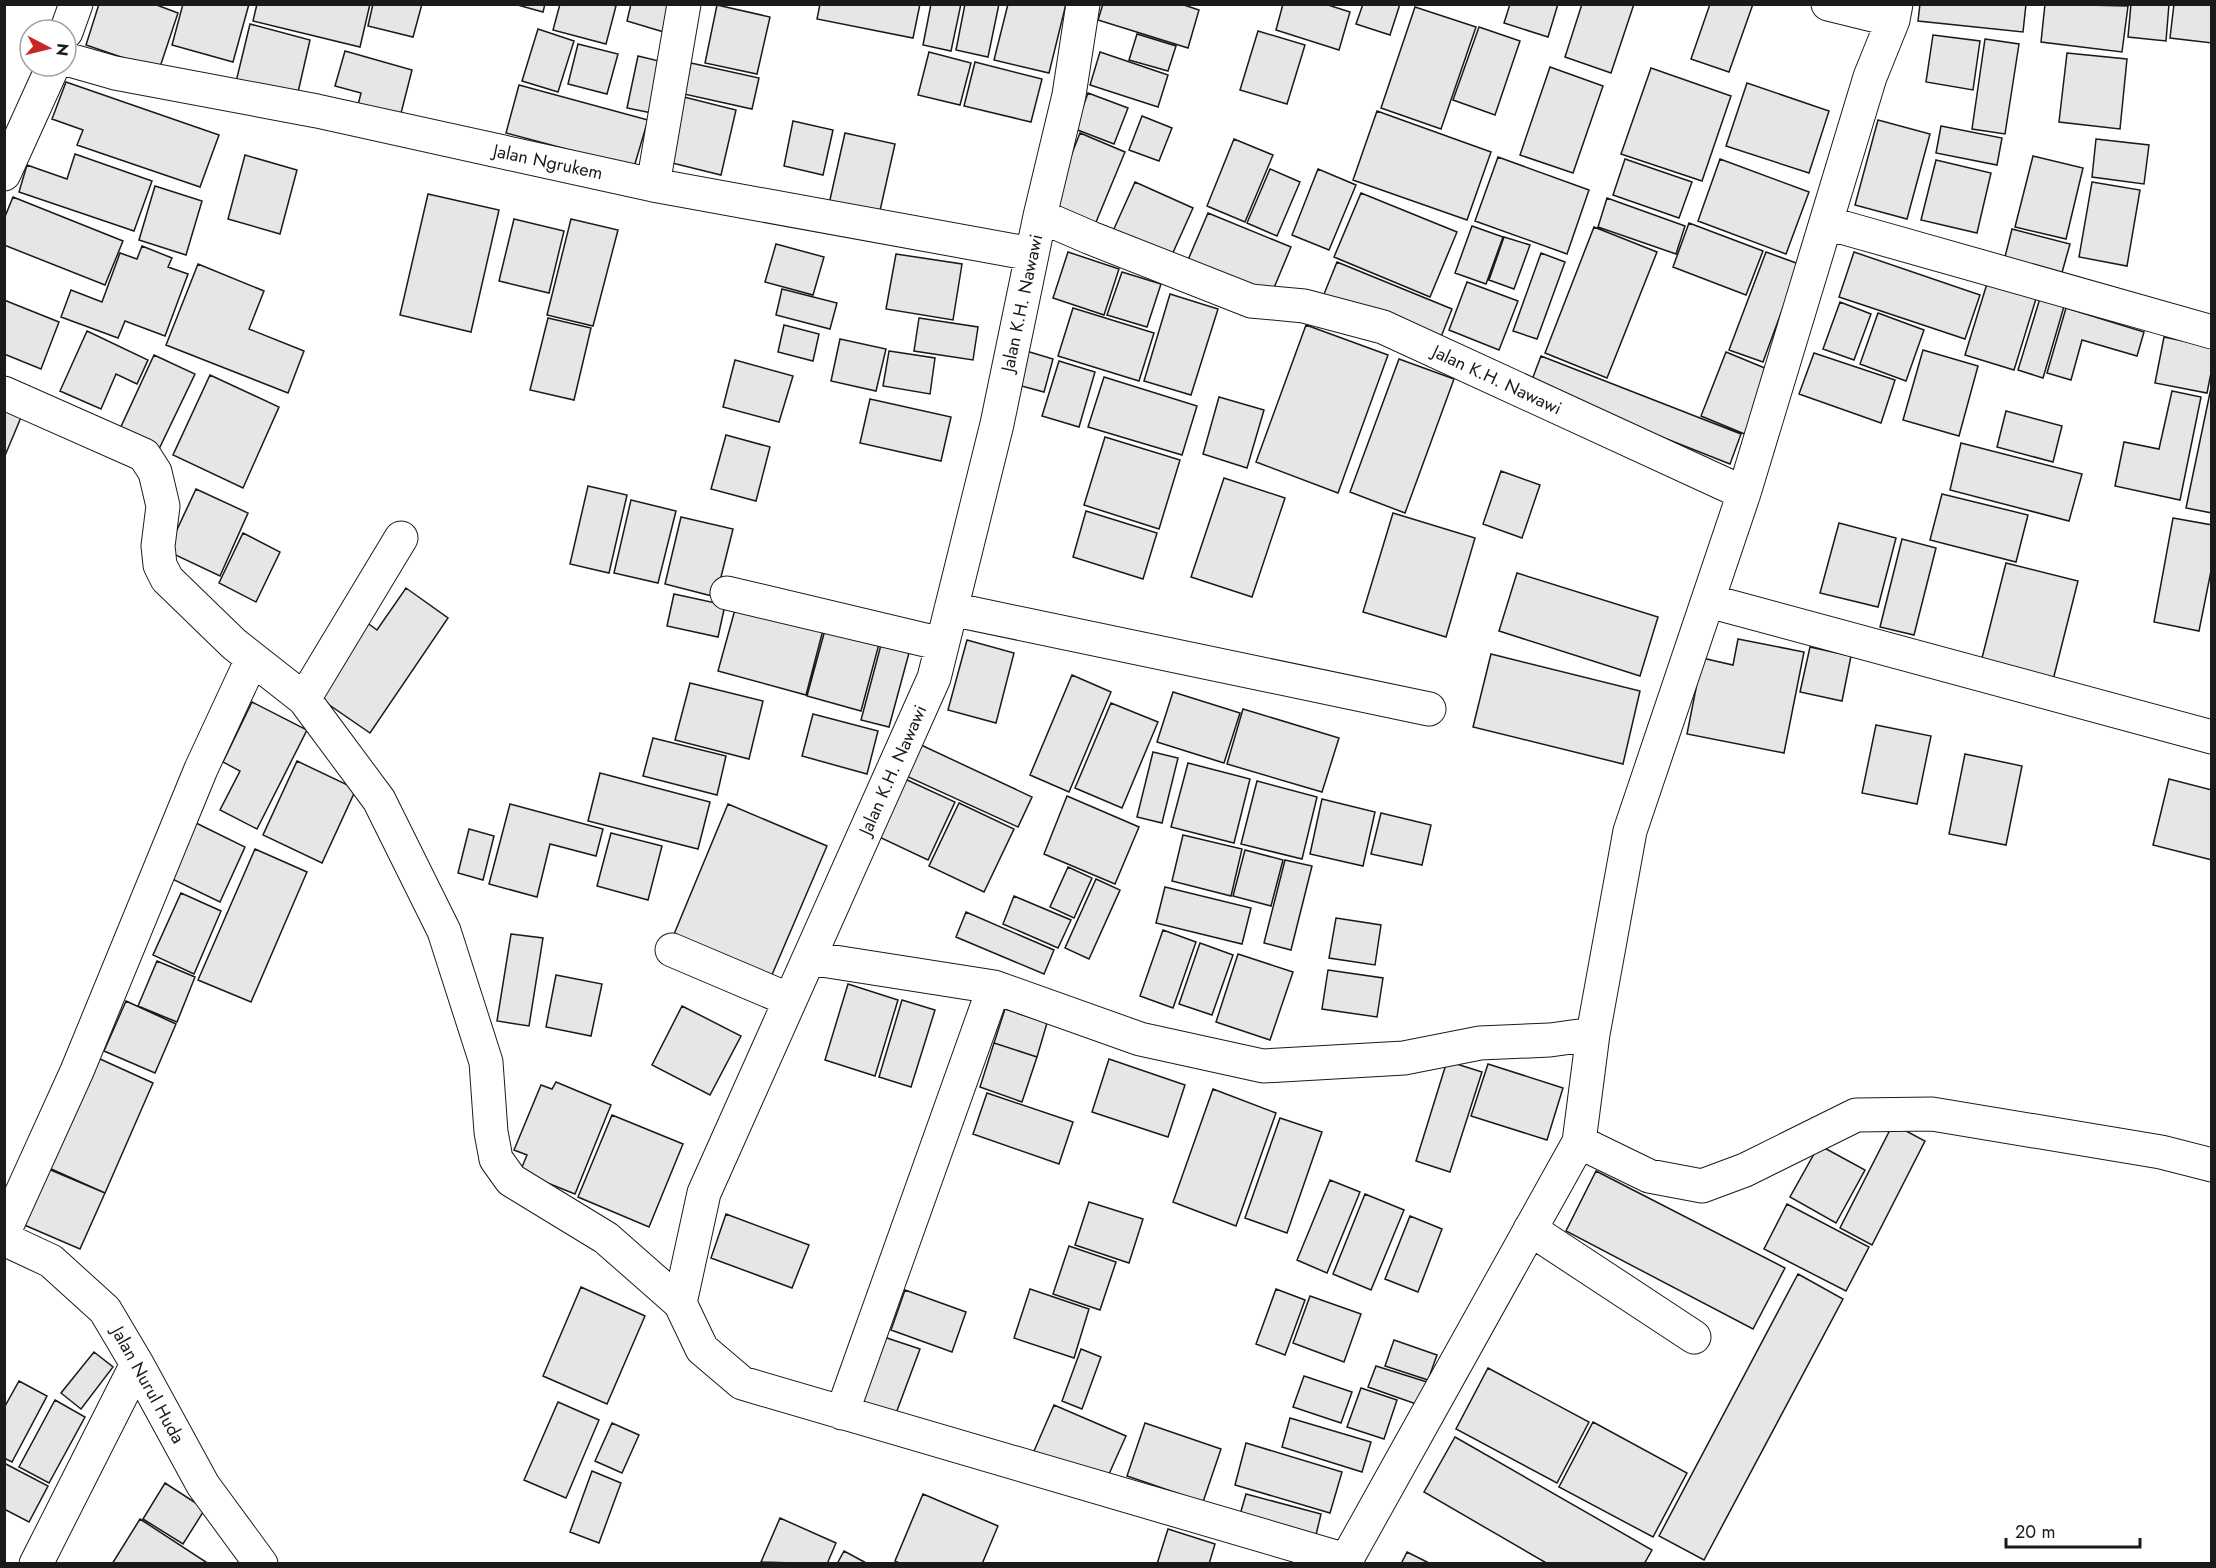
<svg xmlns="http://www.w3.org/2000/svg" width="2216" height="1568" font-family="Jost,sans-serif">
  <rect width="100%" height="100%" fill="#fff"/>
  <path fill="#e6e6e6" stroke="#1a1a1a" stroke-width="1.5" d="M99,4H154L178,13L159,70L86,45Z
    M183,4H249L233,62L172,45Z
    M257,4H370L360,47L253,21Z
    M373,4H422L413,37L368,26Z
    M514,4H545L543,12Z
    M560,4H609L616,6L606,44L553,30Z
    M631,4H675L667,33L627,21Z
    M820,4H920L913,38L817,19Z
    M931,4H961L951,51L923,45Z
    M965,4H999L988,57L956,50Z
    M1008,4H1066L1049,73L994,60Z
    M1103,4H1181L1199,10L1188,48L1098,20Z
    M1283,4H1325L1350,12L1339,50L1276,30Z
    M1363,4H1400L1390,35L1356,24Z
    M1510,4H1558L1548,37L1504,23Z
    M1582,4H1634L1611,73L1565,57Z
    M1710,4H1753L1729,72L1691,59Z
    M1920,4H2026L2023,32L1918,21Z
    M2045,4L2128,6L2122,52L2041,42Z
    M2131,4H2169L2166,41L2128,37Z
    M2174,4H2212V43L2170,38Z
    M717,5L770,17L757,74L705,63Z
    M1415,7L1476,27L1441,129L1381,108Z
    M250,24L310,40L296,101L235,86Z
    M1479,27L1520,41L1495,115L1453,100Z
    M538,29L574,41L558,92L522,81Z
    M1258,31L1305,45L1287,104L1240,90Z
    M1137,34L1176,46L1168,71L1129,60Z
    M1933,35L1980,41L1973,90L1926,82Z
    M1985,39L2019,44L2005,134L1972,129Z
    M578,44L618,54L607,94L568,84Z
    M345,51L412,70L399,121L357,109L361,93L335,86Z
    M929,52L971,63L960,105L918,95Z
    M1100,52L1168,75L1158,107L1090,85Z
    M2067,53L2127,59L2120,129L2059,122Z
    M638,56L663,62L652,113L627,108Z
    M975,62L1042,79L1031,122L964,106Z
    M691,63L759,78L752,109L684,94Z
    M1550,67L1603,86L1573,173L1520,155Z
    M1651,68L1731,96L1702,181L1621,154Z
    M66,82L219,135L200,187L77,145L83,130L52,119Z
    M1747,83L1829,111L1809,173L1726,146Z
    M519,85L648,120L634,167L506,133Z
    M1088,93L1128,108L1114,144L1075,129Z
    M680,96L736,110L721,175L664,161Z
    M1377,111L1491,152L1467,220L1353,180Z
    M1142,116L1172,128L1159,161L1129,150Z
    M1878,120L1930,134L1907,219L1855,205Z
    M793,121L833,130L823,175L784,166Z
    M1941,126L2002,138L1997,165L1936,153Z
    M845,133L895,144L879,215L829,204Z
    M1080,133L1125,152L1094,227L1050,209Z
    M1234,139L1273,155L1245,222L1207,206Z
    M2096,139L2149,145L2144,184L2092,177Z
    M75,154L152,181L134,231L19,192L27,165L67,179Z
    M245,155L297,170L280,234L228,219Z
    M2033,156L2083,168L2066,239L2015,227Z
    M1498,157L1589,190L1567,254L1475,221Z
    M1625,159L1692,182L1679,218L1613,195Z
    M1720,159L1809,192L1786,254L1698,221Z
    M1936,160L1991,173L1977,233L1921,220Z
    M1270,169L1300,182L1277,236L1247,223Z
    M1318,169L1356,185L1329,250L1292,235Z
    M1135,182L1193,208L1171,257L1113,231Z
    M2092,182L2140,190L2127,266L2079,257Z
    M155,186L202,201L186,255L139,240Z
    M1361,193L1457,232L1430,297L1334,257Z
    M428,194L499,210L471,332L400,315Z
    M13,197L123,241L105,285L4,245V219Z
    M1607,198L1685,226L1676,254L1598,227Z
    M1208,213L1291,247L1271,295L1188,260Z
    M514,219L564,231L549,293L499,281Z
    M571,219L618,230L593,326L547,315Z
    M1689,223L1763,251L1746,295L1673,267Z
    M1472,226L1503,237L1486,284L1455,273Z
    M1594,227L1657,252L1607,378L1545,353Z
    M2012,229L2070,244L2061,276L2004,261Z
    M1504,237L1530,245L1514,289L1489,280Z
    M776,244L824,257L813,295L765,282Z
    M142,246L172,258L168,267L188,274L165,336L125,321L118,338L61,317L71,290L102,302L120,253L137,259Z
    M1068,252L1119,269L1104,315L1053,298Z
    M1766,252L1799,264L1763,362L1729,350Z
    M1854,252L1980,295L1965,339L1839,297Z
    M1541,253L1565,262L1537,339L1513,331Z
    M896,254L962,264L953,320L886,309Z
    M1337,262L1452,309L1437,347L1322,299Z
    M198,264L264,291L249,329L304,351L288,393L166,345Z
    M1122,272L1161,284L1147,327L1107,315Z
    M1990,274L2039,289L2014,370L1965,355Z
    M1467,282L1518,301L1499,350L1449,330Z
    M782,289L837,303L830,329L776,315Z
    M1170,294L1218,309L1191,395L1144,381Z
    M2041,295L2065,303L2043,378L2018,370Z
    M4,300L59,322L41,369L4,354Z
    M1840,302L1871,314L1854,360L1823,349Z
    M1073,308L1154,333L1139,381L1058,356Z
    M2066,308L2144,332L2137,356L2082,340L2071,380L2047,373Z
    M1878,313L1924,330L1906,381L1860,364Z
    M548,318L591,328L574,400L530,390Z
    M919,318L978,327L973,360L914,351Z
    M784,325L819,334L813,361L778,352Z
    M1306,325L1388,355L1338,493L1256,462Z
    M87,331L148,360L137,384L116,374L101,409L60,391Z
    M2164,337L2212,347V368L2207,393L2155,383Z
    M840,339L886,349L876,391L831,381Z
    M1023,350L1053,359L1044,392L1014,384Z
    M1923,350L1978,366L1959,436L1903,420Z
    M889,351L935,358L930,394L883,386Z
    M1726,352L1772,371L1747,435L1701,416Z
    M1814,353L1895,380L1881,423L1799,394Z
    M154,355L195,374L159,449L119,431Z
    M1541,356L1741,434L1730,464L1530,385Z
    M1399,359L1454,379L1405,513L1350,492Z
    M735,360L793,376L779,422L723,407Z
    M1059,361L1095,372L1079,427L1042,416Z
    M210,375L279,407L243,488L173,455Z
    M1104,377L1197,406L1182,455L1088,427Z
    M2212,383V513L2186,508Z
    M2172,391L2201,397L2180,500L2115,486L2124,442L2159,449Z
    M1219,397L1264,410L1247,468L1203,454Z
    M870,399L951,417L941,461L860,443Z
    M4,408L22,415L4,458Z
    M2006,411L2062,426L2053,462L1997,447Z
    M726,435L770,447L756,501L711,489Z
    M1105,437L1180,460L1159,529L1084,505Z
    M1961,443L2082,474L2069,521L1950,490Z
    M1501,471L1540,485L1522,538L1483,524Z
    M1224,478L1285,498L1252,597L1191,577Z
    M588,486L627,495L609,573L570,564Z
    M196,489L248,513L220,576L167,551Z
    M1942,494L2028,515L2016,562L1930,540Z
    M631,500L676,511L658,583L614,573Z
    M1086,511L1157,533L1143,579L1073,557Z
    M1393,513L1475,538L1446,637L1363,612Z
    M681,517L733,529L716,597L665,584Z
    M2173,518L2212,525V566L2199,631L2154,622Z
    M1839,523L1896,538L1878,607L1820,593Z
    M243,533L280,552L256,602L219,583Z
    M1902,539L1936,548L1914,635L1880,627Z
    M2006,563L2078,581L2053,680L1981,662Z
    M1517,573L1658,617L1640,676L1499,631Z
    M406,588L448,618L370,733L312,693L362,619L377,630Z
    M674,594L725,605L718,637L667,626Z
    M736,606L823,630L806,695L718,671Z
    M825,630L879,644L861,711L807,696Z
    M1738,639L1804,652L1784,753L1687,734L1702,658L1733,665Z
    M967,640L1014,653L996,723L948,710Z
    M881,645L909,653L889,727L861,720Z
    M1810,647L1851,656L1842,701L1800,692Z
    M1491,654L1640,691L1623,764L1473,727Z
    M1072,675L1111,692L1069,792L1030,775Z
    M690,683L763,701L749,759L675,740Z
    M1173,692L1240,713L1224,763L1157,742Z
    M252,702L307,730L257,829L220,810L240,771L223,762Z
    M1111,703L1158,722L1122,808L1075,788Z
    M1243,709L1339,738L1322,792L1227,764Z
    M813,714L878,731L867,774L802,756Z
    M1876,725L1931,736L1917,804L1862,793Z
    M653,738L726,756L717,795L643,776Z
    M919,744L1032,797L1018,827L904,775Z
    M1153,752L1178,758L1162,823L1137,817Z
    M1965,754L2022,766L2006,845L1949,834Z
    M297,761L356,789L322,863L263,835Z
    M1188,763L1250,779L1234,843L1171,827Z
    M600,773L710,802L698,849L588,821Z
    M905,779L955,802L928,860L877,836Z
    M2169,779L2212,790V860L2153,845Z
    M1257,781L1317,797L1302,859L1241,844Z
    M1067,796L1139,827L1115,884L1044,854Z
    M1322,799L1375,812L1363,866L1310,854Z
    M959,803L1014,829L984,892L929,866Z
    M510,804L603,829L596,856L550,844L537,897L489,884Z
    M728,804L827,846L771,977L672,939Z
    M1381,813L1431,825L1422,865L1371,854Z
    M192,821L245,847L220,902L166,876Z
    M469,829L494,836L483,880L458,873Z
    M611,833L662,846L648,900L597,886Z
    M1183,835L1242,849L1231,896L1172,881Z
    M255,849L307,872L251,1002L198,980Z
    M1245,850L1283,860L1271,906L1233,896Z
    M1285,860L1312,866L1291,950L1264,943Z
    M1068,867L1092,878L1074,918L1050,907Z
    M1096,879L1120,890L1089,959L1065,948Z
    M1165,887L1251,908L1242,944L1156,923Z
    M181,893L221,911L194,974L153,955Z
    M1014,896L1071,920L1058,948L1003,924Z
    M966,912L1054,950L1044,974L956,937Z
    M1336,918L1381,925L1375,965L1329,958Z
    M1163,930L1196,942L1173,1008L1140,996Z
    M511,934L543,938L529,1026L497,1021Z
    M1200,943L1233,955L1212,1015L1179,1004Z
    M1238,954L1293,972L1270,1040L1216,1022Z
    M157,961L195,977L177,1022L138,1006Z
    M1328,970L1383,978L1377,1017L1322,1009Z
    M556,975L602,984L591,1036L546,1027Z
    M848,984L898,1000L875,1076L825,1060Z
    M902,1000L935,1010L911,1087L879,1077Z
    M126,1001L176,1024L155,1073L104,1051Z
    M682,1006L741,1036L710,1095L652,1065Z
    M1005,1009L1047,1023L1037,1057L994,1043Z
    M994,1043L1037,1057L1022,1102L980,1087Z
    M89,1054L153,1083L105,1193L40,1164Z
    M1109,1059L1185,1085L1168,1137L1092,1112Z
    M1447,1061L1482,1072L1450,1172L1416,1161Z
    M1488,1064L1563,1088L1547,1140L1471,1116Z
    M556,1082L611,1105L575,1194L520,1172L527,1155L514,1150L541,1085L552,1089Z
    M1213,1089L1276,1113L1236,1226L1173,1202Z
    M987,1093L1073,1122L1059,1164L973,1134Z
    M612,1115L683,1144L649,1227L578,1197Z
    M1280,1118L1322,1132L1287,1233L1245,1218Z
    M1893,1124L1925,1141L1872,1245L1840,1228Z
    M1819,1145L1865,1170L1836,1223L1790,1197Z
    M46,1168L105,1193L80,1249L22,1224Z
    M1596,1171L1785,1268L1753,1329L1566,1231Z
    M1330,1180L1360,1192L1327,1273L1297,1260Z
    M1365,1194L1404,1210L1371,1290L1333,1274Z
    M1089,1202L1143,1219L1129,1263L1075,1245Z
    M1787,1204L1869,1247L1846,1291L1764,1249Z
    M726,1214L809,1245L792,1288L711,1258Z
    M1410,1216L1442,1229L1418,1292L1385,1279Z
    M1069,1246L1116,1262L1100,1310L1053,1294Z
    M1798,1274L1843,1299L1704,1560L1659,1536Z
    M581,1287L645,1316L607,1404L543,1376Z
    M1030,1289L1089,1309L1074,1358L1014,1338Z
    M1276,1289L1305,1300L1285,1355L1256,1344Z
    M905,1290L966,1312L952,1352L891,1330Z
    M1310,1296L1361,1314L1344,1362L1293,1343Z
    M881,1336L920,1349L895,1416L857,1401Z
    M1394,1340L1437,1355L1428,1380L1385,1366Z
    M1081,1349L1101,1357L1082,1409L1062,1401Z
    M94,1352L113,1367L81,1409L61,1393Z
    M1376,1366L1427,1382L1419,1405L1368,1387Z
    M1488,1368L1589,1422L1557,1483L1456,1429Z
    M1304,1376L1352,1392L1341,1423L1293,1407Z
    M19,1381L47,1396L12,1462L4,1458V1408Z
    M1361,1388L1397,1400L1384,1439L1347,1427Z
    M55,1400L85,1417L49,1483L19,1467Z
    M558,1402L599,1420L566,1498L524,1480Z
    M1054,1405L1126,1436L1105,1483L1034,1451Z
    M1290,1418L1371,1442L1362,1472L1282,1447Z
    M1593,1422L1687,1473L1653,1537L1559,1487Z
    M612,1423L639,1435L622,1473L595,1461Z
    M1145,1423L1221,1449L1203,1502L1127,1476Z
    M1455,1437L1652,1550L1644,1564H1548L1424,1492Z
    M1246,1443L1342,1472L1330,1513L1235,1485Z
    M4,1463L48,1486L29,1522L4,1509Z
    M592,1471L621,1483L599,1543L570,1532Z
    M165,1483L205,1509L183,1544L143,1519Z
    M923,1494L998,1526L982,1564H901L895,1561Z
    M1246,1494L1321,1514L1315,1539L1239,1518Z
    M780,1518L836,1543L827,1564L761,1562Z
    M140,1519L209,1564H112Z
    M1168,1529L1215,1544L1209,1564H1157Z
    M844,1551L868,1564H837Z
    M1407,1552L1431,1564H1401Z"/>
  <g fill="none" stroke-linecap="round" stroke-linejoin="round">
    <g stroke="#1a1a1a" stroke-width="35">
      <path id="minor" d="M1828,4L1893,20
        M66,32L76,4
        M66,59L115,73L317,111L653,185L1032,254
        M4,174L53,66
        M653,185L684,4
        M1040,216L1091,238L1251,301L1304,306L1383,327L1744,493
        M1827,223L2212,332
        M4,393L144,455L155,472L163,506L158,546L160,565L167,579L234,644L304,699L379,800L444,931L486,1062L491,1132L496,1159L511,1180L606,1238L680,1303L702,1349L742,1383L1346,1560
        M727,593L942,644
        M1709,601L2212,737
        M951,609L1429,709
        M304,699L401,538
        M672,950L790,1000
        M809,958L994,987L1140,1039L1263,1066L1404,1058L1480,1043L1550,1040L1593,1034L1630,831L1744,493L1870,77L1893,20L1896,4
        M1579,1142L1649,1176L1702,1186L1745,1170L1856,1115L1932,1114L2161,1152L2212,1165
        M1530,1229L1694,1337
        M4,1232L77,1071L201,769L252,659
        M4,1239L51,1261L105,1310L137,1364L203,1485L261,1564
        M680,1303L704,1193L934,678L997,424L1040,216L1069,95L1083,4
        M842,1413L994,987
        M36,1564L137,1364
        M1344,1564L1579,1142L1593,1034"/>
    </g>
    <use href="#minor" stroke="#fff" stroke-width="33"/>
  </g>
  <g text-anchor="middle" stroke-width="4.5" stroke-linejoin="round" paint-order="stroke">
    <g font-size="18" fill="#1a1a1a" stroke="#fff">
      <text transform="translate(548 162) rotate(12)" y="6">Jalan Ngrukem</text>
      <text transform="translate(1022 303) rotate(-78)" y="6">Jalan K.H. Nawawi</text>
      <text transform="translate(1497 380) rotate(25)" y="6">Jalan K.H. Nawawi</text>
      <text transform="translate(893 770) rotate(-66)" y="6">Jalan K.H. Nawawi</text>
      <text transform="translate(148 1385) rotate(61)" y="6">Jalan Nurul Huda</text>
    </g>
  </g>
  <rect width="2216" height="1568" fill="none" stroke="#1a1a1a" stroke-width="12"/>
  <g transform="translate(48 48) rotate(97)"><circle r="28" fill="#ffffff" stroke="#a3a3a3" stroke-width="1.5"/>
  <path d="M0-4.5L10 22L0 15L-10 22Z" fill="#c62828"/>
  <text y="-9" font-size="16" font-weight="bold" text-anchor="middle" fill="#1a1a1a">N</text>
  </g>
  <path d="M2006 1538v9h134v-9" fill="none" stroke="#1a1a1a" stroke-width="3"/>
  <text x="2015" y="1538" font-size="18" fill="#1a1a1a" stroke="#ffffff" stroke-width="4.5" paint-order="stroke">20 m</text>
</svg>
